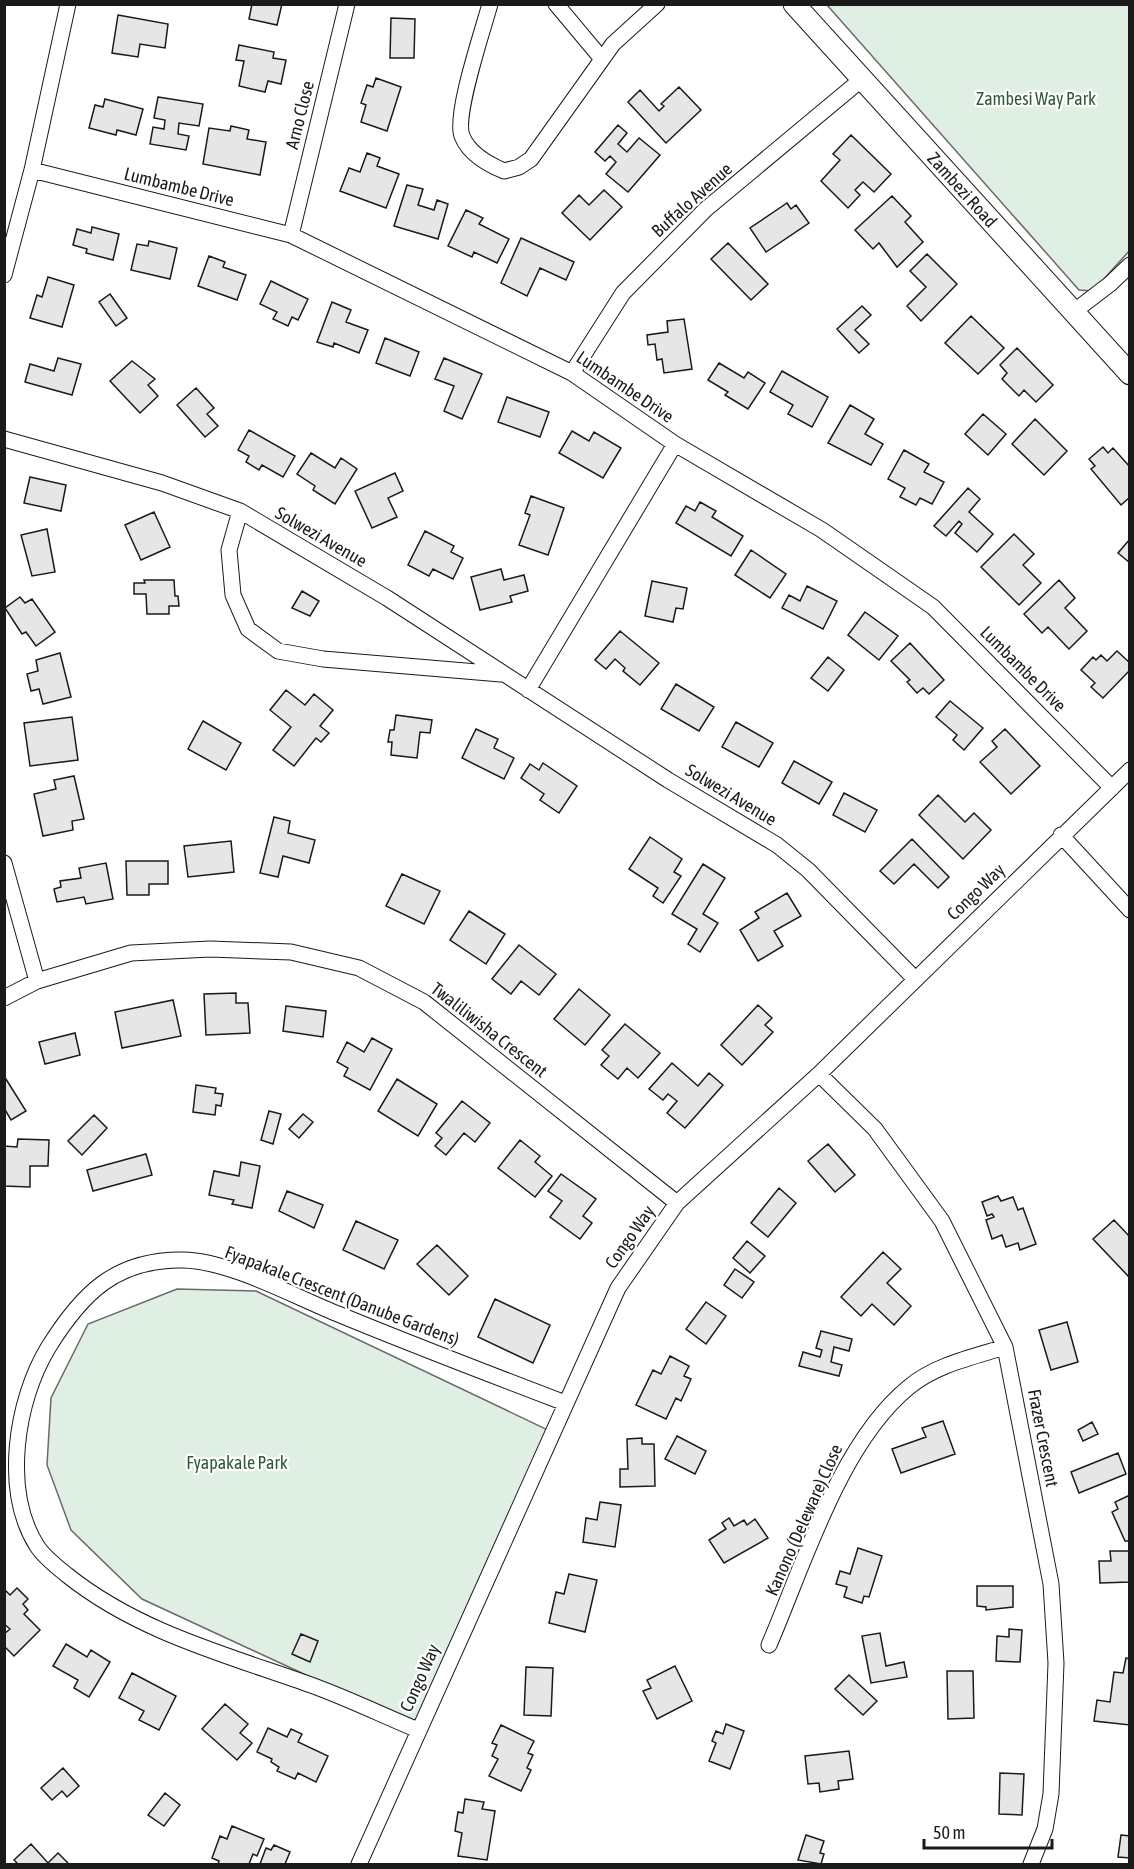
<svg xmlns="http://www.w3.org/2000/svg" width="1134" height="1869" font-family="'Asap Condensed',sans-serif">
  <rect width="100%" height="100%" fill="#fff"/>
  <path fill="#e0efe3" stroke="#6a6a6a" stroke-width="1.5" d="M827,5H1129L1130,250L1093,291L1079,290Z
    M177,1289L256,1291L550,1431L414,1725L142,1599L71,1530L47,1465L51,1398L88,1324Z"/>
  <path fill="#e6e6e6" stroke="#1a1a1a" stroke-width="1.5" d="M252,4H282L277,25L249,19Z
    M118,15L168,24L165,48L140,44L138,57L112,53Z
    M391,18L415,19L414,58H390Z
    M239,45L274,52L273,58L286,60L281,84L268,81L265,92L239,86L244,61L236,60Z
    M376,78L401,87L387,131L361,122L366,105L361,103L367,85L373,87Z
    M679,87L701,110L666,143L628,102L640,90L659,111L664,106L661,104Z
    M158,97L203,104L199,126L179,123L178,134L189,136L186,150L150,144L153,127L164,129L165,120L154,118Z
    M105,99L143,109L136,135L117,130L116,135L89,128L95,105L103,107Z
    M618,125L627,133L618,144L627,152L639,138L660,155L628,192L606,174L616,162L610,156L605,161L595,152Z
    M231,126L249,130L247,139L266,142L260,175L203,164L209,128L230,131Z
    M851,135L891,174L874,192L863,182L855,190L860,195L848,208L821,181L840,160L833,154Z
    M367,153L380,158L377,166L399,174L386,208L340,191L349,168L360,172Z
    M407,185L423,189L418,205L434,210L437,200L448,204L438,239L394,226Z
    M604,190L622,207L590,240L562,213L579,195L589,205Z
    M892,196L911,216L905,222L923,242L897,267L879,243L873,249L855,230Z
    M787,203L791,209L796,205L809,223L766,252L750,228Z
    M466,210L483,218L479,224L509,239L497,263L474,252L472,257L448,246Z
    M92,227L119,234L113,260L86,253L87,249L73,245L77,229L91,233Z
    M521,238L574,262L566,280L540,268L527,296L501,283Z
    M149,241L177,248L170,279L131,270L137,244L148,246Z
    M728,243L768,284L751,300L711,259Z
    M927,254L957,284L921,321L907,306L926,287L910,271Z
    M209,256L225,262L223,267L246,275L237,300L198,286Z
    M48,277L74,285L62,327L30,318L37,295L42,297Z
    M271,281L308,299L298,320L292,317L288,326L273,319L277,312L260,304Z
    M110,294L127,318L116,326L99,302Z
    M332,302L351,310L346,322L368,330L359,353L334,343L333,347L317,342Z
    M862,306L871,315L855,330L869,344L859,353L837,329Z
    M971,316L1004,348L978,374L945,343Z
    M684,319L692,369L664,373L662,359L657,360L655,344L648,345L647,335L668,332L667,321Z
    M385,338L419,352L410,376L376,363Z
    M1017,348L1053,385L1036,402L1024,390L1019,396L1002,379L1007,373L1000,365Z
    M58,358L81,364L72,395L25,382L30,364L54,371Z
    M444,358L482,374L462,419L444,411L454,386L435,379Z
    M132,361L155,379L148,385L158,396L140,413L110,381Z
    M719,363L744,378L748,372L765,383L748,409L725,395L728,392L708,380Z
    M782,371L828,397L812,427L788,414L793,405L770,392Z
    M196,388L214,408L207,414L218,426L205,437L177,405Z
    M507,397L549,412L540,437L498,422Z
    M850,405L874,419L865,434L883,444L871,465L828,443Z
    M983,414L1006,434L988,455L965,434Z
    M1035,419L1067,451L1044,475L1012,444Z
    M249,430L295,456L283,477L262,465L259,470L246,462L249,456L238,450Z
    M572,431L589,441L594,432L621,448L603,478L559,453Z
    M1103,447L1108,453L1113,448L1130,467V497L1121,505L1091,469L1095,466L1089,459Z
    M904,450L929,464L924,472L944,482L932,504L920,498L916,505L900,497L905,488L888,479Z
    M311,453L335,468L341,458L357,469L335,504L313,490L315,486L297,474Z
    M395,473L403,491L388,498L397,517L372,528L355,491Z
    M30,477L66,485L61,511L24,503Z
    M968,488L980,499L969,512L993,534L977,552L955,533L962,524L959,521L946,536L934,526Z
    M531,496L564,508L548,555L519,545L530,515L525,513Z
    M700,502L716,511L712,517L743,536L731,556L676,523L686,506L695,511Z
    M154,512L170,547L141,560L125,525Z
    M47,529L55,572L32,576L21,535Z
    M425,531L454,546L451,552L463,558L453,579L433,569L429,576L408,565Z
    M1014,534L1034,554L1023,565L1041,583L1019,605L981,567Z
    M1130,539V563L1118,553Z
    M751,550L786,574L770,598L735,575Z
    M501,569L504,580L524,575L528,591L510,596L512,602L480,610L471,577Z
    M144,580H174L175,596H178L179,606H169V614H147L146,594H134V583H145Z
    M1059,580L1075,598L1065,608L1087,631L1069,649L1048,627L1042,633L1024,614Z
    M652,581L687,588L683,609L676,608L673,622L645,616Z
    M807,586L837,601L823,629L782,608L789,595L800,601Z
    M302,591L319,601L310,616L292,608Z
    M20,597L25,603L32,599L55,632L36,646L26,632L22,634L5,608Z
    M865,612L898,636L879,660L848,635Z
    M620,631L659,663L640,685L623,671L625,668L615,659L606,669L595,660Z
    M910,643L944,680L929,694L923,688L917,693L907,682L910,680L891,661Z
    M1117,651L1130,663V670L1103,698L1091,687L1095,683L1081,670L1093,657L1096,660L1101,655L1107,661Z
    M60,653L71,697L43,704L39,689L31,691L27,674L38,671L36,660Z
    M828,657L844,670L828,691L811,678Z
    M676,684L714,707L699,731L661,709Z
    M286,690L305,705L314,694L333,710L320,726L329,733L321,742L316,738L294,766L273,750L291,727L270,710Z
    M950,701L983,728L964,750L953,740L957,735L936,717Z
    M396,715L432,720L430,733L420,732L417,758L391,755L392,742H388L390,730H394Z
    M72,717L78,760L30,766L24,723Z
    M203,721L241,743L226,770L188,749Z
    M736,722L773,743L759,767L722,747Z
    M476,729L498,739L494,748L514,758L504,779L462,758Z
    M1005,729L1040,766L1011,794L980,762L997,747L992,741Z
    M794,761L832,782L819,804L782,783Z
    M543,763L577,786L559,813L540,800L544,794L521,778L530,764L539,770Z
    M74,776L84,819L72,821L73,830L43,836L34,794L56,789L54,780Z
    M844,793L877,810L865,832L833,815Z
    M938,795L965,822L974,813L991,830L963,859L919,815Z
    M274,817L290,821L288,833L315,840L309,863L283,856L278,877L260,873Z
    M650,837L682,859L674,872L681,876L663,903L653,896L658,888L629,869Z
    M912,839L949,877L938,888L914,864L894,884L880,871Z
    M231,841L234,872L188,877L184,846Z
    M126,861H168V884H149V895H127Z
    M106,863L113,899L86,904L84,897L57,902L54,889L61,887L60,881L81,878L79,868Z
    M703,864L725,878L703,914L718,923L700,952L688,944L697,929L672,914Z
    M402,874L440,891L424,924L386,906Z
    M787,893L801,916L774,931L783,946L758,961L740,930L759,918L755,912Z
    M469,911L505,934L486,964L450,940Z
    M519,945L556,974L539,995L521,981L511,994L492,979Z
    M579,989L610,1015L585,1045L554,1019Z
    M236,993V1003H248L250,1033L206,1035L204,994Z
    M173,1000L181,1036L122,1048L115,1012Z
    M758,1005L772,1018L765,1025L773,1032L742,1065L721,1045Z
    M286,1006L326,1011L323,1037L283,1031Z
    M625,1024L660,1053L638,1078L627,1068L618,1079L601,1065L609,1056L602,1050Z
    M75,1033L80,1055L45,1064L39,1042Z
    M372,1038L392,1049L370,1090L344,1076L348,1068L337,1062L347,1042L364,1052Z
    M672,1063L698,1086L709,1073L723,1085L685,1128L667,1113L677,1101L668,1094L663,1100L649,1089Z
    M4,1076L26,1111L11,1120L4,1108Z
    M397,1079L437,1104L418,1136L378,1111Z
    M196,1085L216,1088L215,1093L223,1094L221,1106L216,1105L215,1115L193,1112Z
    M462,1101L490,1123L475,1142L464,1133L446,1155L435,1146L442,1138L436,1133Z
    M269,1111L281,1114L273,1144L261,1140Z
    M303,1114L313,1122L299,1138L289,1129Z
    M94,1115L107,1128L82,1155L68,1141Z
    M18,1139L49,1140L48,1166H30V1187L4,1186V1146L17,1147Z
    M520,1140L540,1156L535,1162L552,1176L535,1197L498,1168Z
    M828,1144L855,1175L835,1192L808,1161Z
    M146,1154L152,1175L93,1191L87,1170Z
    M241,1162L260,1166L252,1208L232,1204L234,1200L209,1195L214,1171L239,1176Z
    M561,1174L596,1199L583,1216L592,1223L580,1239L550,1217L562,1201L548,1191Z
    M779,1188L796,1203L768,1237L751,1223Z
    M287,1191L323,1205L314,1228L279,1211Z
    M998,1196L1001,1201L1013,1197L1018,1210L1023,1208L1036,1244L1020,1250L1018,1243L1006,1247L1002,1235L992,1239L986,1220L994,1217L992,1214L987,1216L982,1202Z
    M1114,1220L1130,1237V1278L1093,1239Z
    M356,1221L398,1240L384,1269L343,1250Z
    M747,1241L765,1256L750,1273L733,1258Z
    M437,1245L468,1276L449,1295L417,1264Z
    M883,1252L901,1269L887,1283L911,1306L894,1325L872,1304L861,1316L841,1297Z
    M735,1269L754,1282L742,1298L724,1285Z
    M495,1299L550,1325L533,1363L478,1337Z
    M706,1302L726,1316L706,1344L686,1329Z
    M1067,1322L1078,1362L1051,1370L1039,1330Z
    M821,1331L852,1339L849,1351L834,1347L831,1362L842,1365L839,1376L799,1366L803,1352L820,1357L822,1350L816,1348Z
    M670,1356L689,1366L684,1376L691,1379L681,1401L676,1398L666,1419L636,1405L653,1370L661,1374Z
    M943,1421L955,1454L901,1473L892,1449L926,1437L922,1428Z
    M1092,1422L1098,1434L1083,1441L1078,1430Z
    M677,1436L706,1451L695,1474L665,1459Z
    M642,1438V1444H654L655,1486L620,1487V1469H628L627,1439Z
    M1118,1453L1126,1474L1079,1493L1071,1472Z
    M1130,1495V1541H1125L1112,1512L1118,1509L1115,1502Z
    M600,1502L621,1505L615,1547L583,1542L586,1518L597,1520Z
    M729,1518L734,1526L744,1520L747,1525L755,1519L768,1538L724,1563L709,1540L726,1529L722,1523Z
    M858,1548L882,1556L869,1597L864,1596L862,1603L844,1597L847,1587L836,1584L840,1571L850,1574Z
    M1110,1551H1130V1582L1100,1583L1099,1561H1111Z
    M569,1574L597,1580L585,1632L549,1623L556,1592L564,1594Z
    M977,1586H1013V1607L986,1610V1607L977,1606Z
    M17,1588L28,1599L23,1604L28,1610L24,1614L40,1630L14,1656L4,1646V1634L10,1629L4,1624V1589L10,1595Z
    M1009,1629L1022,1630L1020,1662L996,1661L997,1636L1009,1637Z
    M880,1633L886,1666L904,1662L907,1677L871,1683L862,1636Z
    M301,1634L318,1641L310,1662L292,1654Z
    M66,1644L87,1657L91,1650L110,1662L89,1697L74,1688L78,1680L53,1666Z
    M1126,1658L1130,1659V1725L1094,1721L1097,1700L1110,1702L1114,1672L1123,1673Z
    M675,1666L692,1701L657,1719L643,1691L651,1688L647,1680Z
    M526,1667L553,1668L551,1716L524,1715Z
    M947,1671H973L974,1718L948,1719Z
    M132,1673L176,1696L159,1730L139,1720L144,1711L119,1698Z
    M849,1675L877,1701L863,1715L835,1689Z
    M225,1704L248,1724L240,1733L252,1743L237,1760L202,1729Z
    M726,1724L744,1731L730,1769L709,1761L716,1743L712,1741L716,1731L723,1734Z
    M501,1725L534,1741L528,1753L533,1755L527,1768L531,1770L521,1791L489,1776L498,1759L492,1756L497,1745L492,1743Z
    M268,1728L287,1737L291,1729L302,1734L298,1742L328,1756L316,1782L298,1773L295,1779L277,1771L279,1767L271,1762L272,1759L257,1752Z
    M849,1751L853,1779L838,1781L839,1789L820,1792L819,1783L808,1784L805,1756Z
    M63,1768L79,1786L67,1797L62,1791L52,1800L41,1788Z
    M1000,1773L1024,1774L1022,1815L999,1814Z
    M165,1793L180,1805L164,1826L148,1815Z
    M465,1799L484,1802L482,1809L495,1811L487,1860L458,1856L462,1833L455,1831L458,1812L463,1813Z
    M232,1826L264,1839L257,1856L253,1854L249,1864H218L219,1861L212,1858L220,1836L227,1839Z
    M806,1835L824,1841L820,1853L824,1854L821,1864L798,1860Z
    M1121,1835L1130,1836V1858L1118,1857Z
    M31,1844L48,1863L58,1853L69,1864H18L14,1860Z
    M274,1845L290,1852L285,1864H260L266,1848L271,1850Z"/>
  <g fill="none" stroke-linecap="round" stroke-linejoin="round">
    <g stroke="#1a1a1a" stroke-width="17">
      <path id="street" d="M490,4C483,30 454,115 462,136C469,154 488,164 504,171L519,167L531,159L613,44L657,4
        M556,4L602,59
        M32,170L291,235L572,373L675,444L822,530L933,607L1112,788
        M291,235L347,4
        M4,275L32,170L68,4
        M1072,313L1110,284L1130,265
        M572,373L623,293L706,209L862,79
        M4,439L162,483L240,511L387,598L668,780L777,845L808,870L915,979
        M240,511L229,550L233,595L248,629L278,651L323,659L501,674
        M528,690L675,444
        M1061,835L1130,910
        M4,863L37,981
        M4,998L37,981L131,953L210,949L291,952L359,968L424,1002L677,1203
        M819,1074L875,1129L942,1221L1005,1347L1051,1584L1056,1663L1051,1794L1045,1829L1031,1864
        M769,1645C804,1564 840,1443 909,1387C935,1365 973,1357 1005,1347
        M418,1730C382,1715 347,1698 311,1685C227,1655 138,1632 67,1575C57,1567 44,1557 37,1546C2,1491 16,1401 48,1348C82,1293 116,1259 183,1260C231,1261 293,1296 338,1314C413,1345 489,1374 565,1403
        M359,1864L618,1288L677,1203L819,1074L1130,770"/>
    </g>
    <g stroke="#1a1a1a" stroke-width="23">
      <path id="secondary" d="M794,4L1130,374"/>
    </g>
    <use href="#street" stroke="#fff" stroke-width="15"/>
    <use href="#secondary" stroke="#fff" stroke-width="21"/>
  </g>
  <g text-anchor="middle" stroke-width="4.5" stroke-linejoin="round" paint-order="stroke">
    <g font-size="18" fill="#2b5a34" stroke="#fff">
      <text x="1036" y="105">Zambesi Way Park</text>
      <text x="237" y="1469">Fyapakale Park</text>
    </g>
    <g font-size="18" fill="#1a1a1a" stroke="#fff">
      <text transform="translate(300 115) rotate(-76)" y="6">Arno Close</text>
      <text transform="translate(179 187) rotate(14)" y="6">Lumbambe Drive</text>
      <text transform="translate(962 190) rotate(48)" y="6">Zambezi Road</text>
      <text transform="translate(692 200) rotate(-42)" y="6">Buffalo Avenue</text>
      <text transform="translate(625 387) rotate(34)" y="6">Lumbambe Drive</text>
      <text transform="translate(321 537) rotate(30)" y="6">Solwezi Avenue</text>
      <text transform="translate(1023 669) rotate(45)" y="6">Lumbambe Drive</text>
      <text transform="translate(731 795) rotate(31)" y="6">Solwezi Avenue</text>
      <text transform="translate(976 892) rotate(-44)" y="6">Congo Way</text>
      <text transform="translate(489 1030) rotate(38)" y="6">Twaliliwisha Crescent</text>
      <text transform="translate(630 1237) rotate(-55)" y="6">Congo Way</text>
      <text transform="translate(342 1296) rotate(21)" y="6">Fyapakale Crescent (Danube Gardens)</text>
      <text transform="translate(1043 1438) rotate(79)" y="6">Frazer Crescent</text>
      <text transform="translate(804 1520) rotate(-66)" y="6">Kanono (Deleware) Close</text>
      <text transform="translate(420 1678) rotate(-66)" y="6">Congo Way</text>
    </g>
  </g>
  <rect width="1134" height="1869" fill="none" stroke="#1a1a1a" stroke-width="12"/>
  <path d="M924 1839v9h128v-9" fill="none" stroke="#1a1a1a" stroke-width="3"/>
  <text x="933" y="1839" font-size="18" fill="#1a1a1a" stroke="#ffffff" stroke-width="4.5" paint-order="stroke">50 m</text>
</svg>
